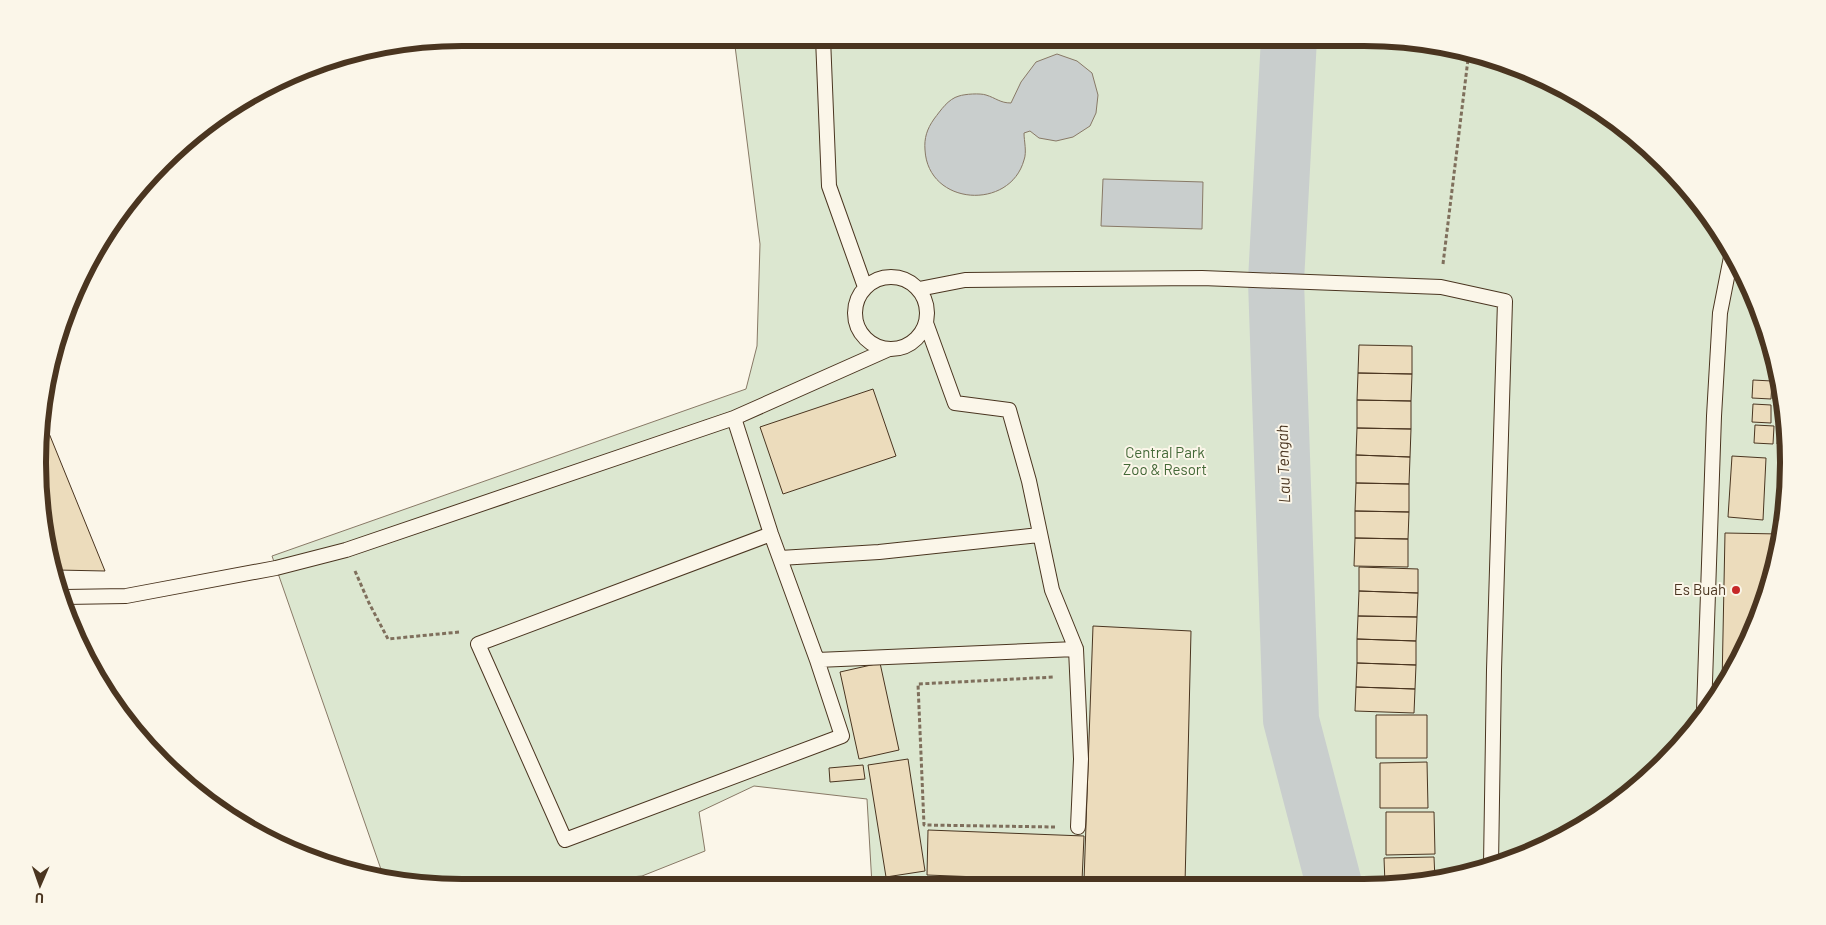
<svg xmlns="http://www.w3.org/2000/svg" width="1826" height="925" font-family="Barlow,sans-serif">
  <rect width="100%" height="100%" fill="#fbf6e9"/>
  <path fill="#dce7d0" stroke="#887966" d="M734,38H1391L1473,52L1551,81L1583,101L1582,104L1589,105L1622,125L1683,182L1731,250L1766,326L1785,407L1788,490L1774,572L1745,650L1683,743L1622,800L1526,855L1419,884L872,885L867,799L754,786L699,812L705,851L642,876L527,886L435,887L384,878L272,556L746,389L757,346L760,244Z"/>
  <path fill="#c9cecd" stroke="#887966" d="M1057,54L1077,61L1092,73L1098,95L1096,113L1090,126L1073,137L1056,141L1039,138L1030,131L1024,133C1024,141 1027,152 1024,160C1010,211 928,206 925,150C924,138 927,129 934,119C941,110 948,99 959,96C965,94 980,93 986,95C996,98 1000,103 1011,103L1021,82L1036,62Z
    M1103,179L1203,182L1202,229L1101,226Z"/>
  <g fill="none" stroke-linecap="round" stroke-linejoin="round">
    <path stroke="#c9cecd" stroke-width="56" d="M1289,38L1276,281L1291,720L1334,884"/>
  </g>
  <path fill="#ecdcbc" stroke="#4a3520" d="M1359,345L1412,346V374L1358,373Z
    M1358,373L1412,374L1411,401L1357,400Z
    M1775,379H1778L1783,397H1774Z
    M1753,380L1772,381L1771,399L1752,398Z
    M873,389L896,456L783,494L760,427Z
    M1357,400L1411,401V429L1357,428Z
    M1753,404L1771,405V423L1752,422Z
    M1777,405H1785V423H1777Z
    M44,421L105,571L57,570L41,518Z
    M1755,425L1774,426L1773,444L1754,443Z
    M1778,426H1785L1786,444H1777Z
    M1357,428L1411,429L1410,457L1356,455Z
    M1780,451H1786L1787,469H1780Z
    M1356,455L1410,457L1409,484L1356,483Z
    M1732,456L1766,458L1763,520L1728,517Z
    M1356,483L1409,484V512L1355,511Z
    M1355,511L1409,512L1408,539L1355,538Z
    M1725,533L1780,534L1774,572L1745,650L1722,685Z
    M1355,538L1408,539V567L1354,566Z
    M1359,567L1418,569V593L1359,591Z
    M1359,591L1418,593L1417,617L1358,616Z
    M1358,616L1417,617L1416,641L1357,639Z
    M1093,626L1191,631L1185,884L1084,881Z
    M1357,639L1416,641V665L1357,663Z
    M880,663L899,750L859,759L840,672Z
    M1357,663L1416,665L1415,689L1356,687Z
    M1356,687L1415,689L1414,713L1355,711Z
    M1376,715H1427V758H1376Z
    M908,759L925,871L886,877L868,765Z
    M1427,762L1428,808H1380V763Z
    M863,765L865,779L830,782L829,768Z
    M1386,812H1434L1435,854L1386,855Z
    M928,830L1084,836L1082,881L927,875Z
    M1434,857L1435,880L1419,884H1385L1384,858Z"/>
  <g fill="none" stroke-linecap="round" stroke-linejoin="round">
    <g stroke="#4a3520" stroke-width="16">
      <path id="service" d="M823,38L829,186L865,287
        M855 313a36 36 0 1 1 72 0a36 36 0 1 1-72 0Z
        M919,289L965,280L1202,278L1441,287L1505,301L1494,670L1491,865
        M926,323L955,403L1009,410L1029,481L1052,590L1076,649L1081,759L1078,827
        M734,418L771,534L817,660L1076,649
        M771,534L478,644L565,840L842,736L817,660
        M780,558L879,552L1039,535
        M65,597L126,596L276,568L346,550L734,418L889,349
        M1704,711L1714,416L1720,313L1732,252"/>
    </g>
    <path stroke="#7f6f5c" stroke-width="3" stroke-dasharray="4 2.5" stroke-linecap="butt" d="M1443,264L1469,51
      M355,571L369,603L388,639L459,632
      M1055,827L924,825L918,684L1055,677"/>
    <use href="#service" stroke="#fbf6e9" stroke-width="14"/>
  </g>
  <circle fill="#c62828" stroke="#fbf6e9" stroke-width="2" cx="1736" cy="590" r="5"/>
  <g text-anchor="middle" stroke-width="4" stroke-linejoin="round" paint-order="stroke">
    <g font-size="15" fill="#436837" stroke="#fbf6e9">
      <text x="1165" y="458">Central Park<tspan x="1165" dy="17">Zoo &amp; Resort</tspan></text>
    </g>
    <g font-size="15" fill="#4a3520" stroke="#fbf6e9" text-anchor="end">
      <text x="1726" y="595">Es Buah</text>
    </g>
    <g font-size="16" font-style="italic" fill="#4a3520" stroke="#fbf6e9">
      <text transform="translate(1283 464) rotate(-92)" y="6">Lau Tengah</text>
    </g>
  </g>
  <path d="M0 0H1826V925H0ZM462 46H1364A416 416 0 0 1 1780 462V463A416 416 0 0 1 1364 879H462A416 416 0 0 1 46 463V462A416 416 0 0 1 462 46Z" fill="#fbf6e9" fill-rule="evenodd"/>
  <path fill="none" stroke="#4a3520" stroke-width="6" d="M462 46H1364A416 416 0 0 1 1780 462V463A416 416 0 0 1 1364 879H462A416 416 0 0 1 46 463V462A416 416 0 0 1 462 46Z"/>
  <g transform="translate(40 885) rotate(182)" stroke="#fbf6e9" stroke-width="4" paint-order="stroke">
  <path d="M0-4L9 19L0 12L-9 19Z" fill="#4a3520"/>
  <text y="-8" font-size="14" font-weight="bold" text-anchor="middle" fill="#4a3520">U</text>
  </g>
</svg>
